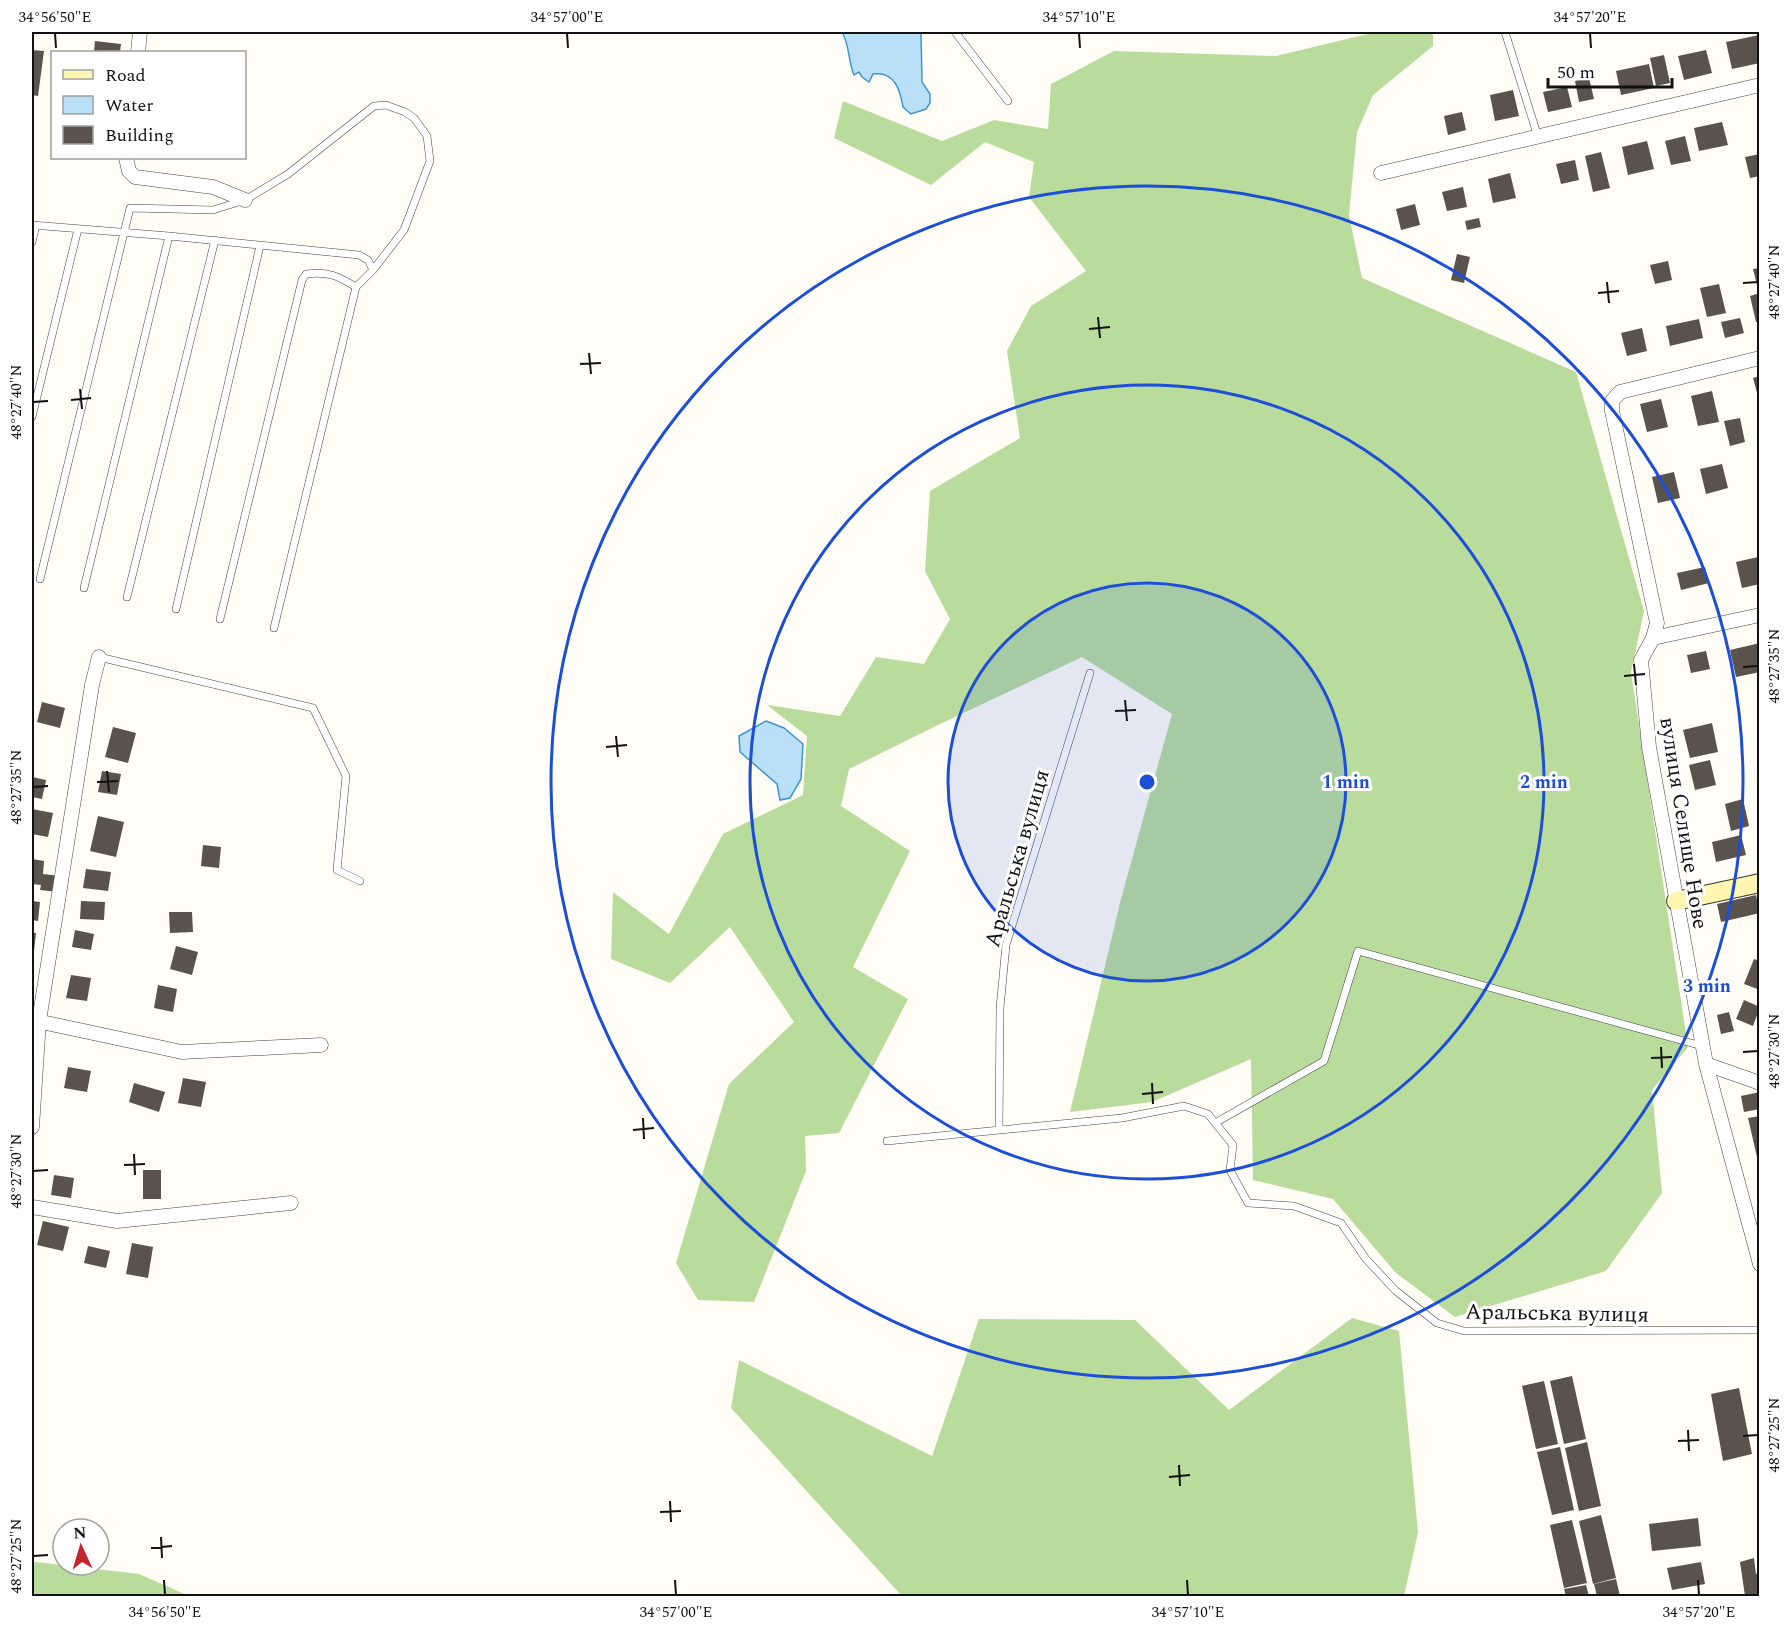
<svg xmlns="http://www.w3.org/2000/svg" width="1791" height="1628" font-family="Spectral,serif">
  <rect width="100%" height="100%" fill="#fffdf5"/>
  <path fill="#b9dc9c" d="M1376,32H1433V46L1373,95L1357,132L1349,215L1362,278L1576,372L1644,611L1631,672L1688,1047L1652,1090L1662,1193L1606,1271L1455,1317L1396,1273L1333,1199L1253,1180L1251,1059L1152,1102L1070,1112L1121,899L1172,714L1082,657L938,725L849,769L841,806L910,851L853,967L908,999L839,1133L805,1136L806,1171L754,1302L698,1300L676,1263L729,1084L794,1022L730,927L670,983L611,959L613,892L669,934L723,834L803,795L807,736L767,705L840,716L876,657L924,664L950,619L925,571L930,491L1020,438L1007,351L1031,306L1086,271L1029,197L1034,162L985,142L931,185L834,138L843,101L942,141L994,120L1048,129L1051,84L1114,51L1276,56Z
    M1352,1318L1399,1331L1418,1532L1404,1596H902L731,1408L739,1360L932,1456L979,1319L1135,1320L1229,1410Z
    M36,1562L139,1574L189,1596H32V1563Z"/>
  <path fill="#b9e0f7" stroke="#3f96cf" stroke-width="1.5" d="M842,32H921L922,82L930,94V103L926,109L911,114L903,107C900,90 895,71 873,74L869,82L862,77L859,72L854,75C848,61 850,46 842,32Z
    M766,721L784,728L803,744L801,779L790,798L780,800L777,784L740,752L739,736Z"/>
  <path fill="#5a524d" d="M1759,35L1760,63L1732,69L1726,42Z
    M95,41L121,44L120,52H94Z
    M32,50L44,51L38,96L32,95Z
    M1706,50L1712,73L1684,80L1678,56Z
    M1664,55L1670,83L1656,86L1650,58Z
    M1649,64L1654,88L1621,95L1616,71Z
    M1589,78L1594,99L1579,102L1575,81Z
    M1567,87L1572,107L1548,112L1543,92Z
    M1513,90L1519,116L1495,121L1490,95Z
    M1462,112L1466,130L1448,135L1444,116Z
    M1722,122L1728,145L1699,151L1694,128Z
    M1685,136L1691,161L1671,165L1665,141Z
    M1647,141L1654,169L1628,175L1622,147Z
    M1601,152L1610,188L1593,192L1585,156Z
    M1760,154V176L1750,178L1745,157Z
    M1575,160L1579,180L1561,184L1556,164Z
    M1510,173L1516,198L1493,203L1488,179Z
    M1463,187L1467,207L1447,211L1442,192Z
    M1415,204L1420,225L1401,230L1396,209Z
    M1479,218L1481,227L1467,230L1465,221Z
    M1457,254L1470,257L1464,283L1451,280Z
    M1668,261L1672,280L1655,284L1650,265Z
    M1760,268V285H1757L1753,269Z
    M1719,284L1726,313L1707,317L1700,288Z
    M1760,293V322H1756L1750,296Z
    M1740,318L1744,333L1725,338L1721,322Z
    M1699,319L1703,338L1670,346L1666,326Z
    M1642,328L1647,351L1627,356L1621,333Z
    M1760,376V400H1759L1753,378Z
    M1712,391L1719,422L1698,426L1691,396Z
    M1661,399L1668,427L1647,432L1640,404Z
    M1740,418L1745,442L1730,446L1724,421Z
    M1722,464L1728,488L1706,494L1700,469Z
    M1674,472L1680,498L1658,503L1652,477Z
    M1758,557L1760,584L1742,588L1736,562Z
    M1705,567L1709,583L1681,590L1677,573Z
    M1760,643V672L1736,677L1730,650Z
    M1706,651L1710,669L1691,673L1687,655Z
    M42,702L65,708L60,728L37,722Z
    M1712,723L1718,752L1690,758L1683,730Z
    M113,727L136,733L128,763L105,757Z
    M1710,760L1716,785L1695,790L1689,765Z
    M102,771L121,774L117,795L98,792Z
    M32,777L46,780L42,799L32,797Z
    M1743,799L1749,826L1731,831L1725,804Z
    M32,809L53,813L48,837L32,834Z
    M98,816L124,822L116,857L90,851Z
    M1741,835L1746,855L1716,862L1712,842Z
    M203,845L221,847L219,868L201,866Z
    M32,859L44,861L43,874L60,876L58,892L40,890L41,885L32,884Z
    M86,869L111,872L108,891L83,888Z
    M1756,895L1760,913L1721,922L1717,904Z
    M32,901L40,902L38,921L32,920Z
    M81,901L105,902L104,920L80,919Z
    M169,912H192L193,932L170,933Z
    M75,930L94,934L91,950L72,947Z
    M32,933H36L34,951H32Z
    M176,946L198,952L192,975L170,969Z
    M1754,959L1760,961V990L1744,984Z
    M71,975L91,978L87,1001L66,998Z
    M158,985L177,989L173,1012L154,1008Z
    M1744,1000L1760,1007L1753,1026L1736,1019Z
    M1729,1012L1734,1031L1721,1034L1717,1015Z
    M68,1067L91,1071L87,1092L64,1088Z
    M183,1078L206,1082L201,1107L178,1103Z
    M134,1083L165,1092L159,1112L129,1102Z
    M1760,1092V1109L1744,1112L1741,1096Z
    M1760,1116V1156L1757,1157L1748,1118Z
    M143,1170H161V1199H143Z
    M54,1175L74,1178L71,1198L51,1195Z
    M43,1221L69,1227L63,1251L37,1245Z
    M132,1243L153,1247L148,1278L126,1274Z
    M88,1246L110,1251L106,1268L84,1263Z
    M1572,1376L1586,1439L1564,1444L1550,1381Z
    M1544,1381L1558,1444L1536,1449L1522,1386Z
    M1739,1388L1752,1454L1723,1461L1711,1394Z
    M1587,1442L1601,1506L1579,1511L1565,1448Z
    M1560,1447L1574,1510L1552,1515L1537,1452Z
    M1601,1515L1616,1578L1593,1584L1579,1521Z
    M1698,1518L1701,1546L1652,1551L1649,1524Z
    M1572,1520L1587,1583L1564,1588L1550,1525Z
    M1754,1558L1756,1574L1760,1573V1596H1745L1740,1562Z
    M1701,1562L1705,1584L1672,1590L1667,1568Z
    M1616,1579L1620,1596H1597L1594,1584Z
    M1586,1585L1589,1596H1566L1564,1589Z"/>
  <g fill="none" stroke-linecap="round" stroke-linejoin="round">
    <g stroke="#444" stroke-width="8">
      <path id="lane" d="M955,32L1008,101
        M1505,32L1538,137
        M32,225L169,236L359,255L368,260L373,270L356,287L274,628
        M32,242L36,225
        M32,417L78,229
        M40,579L130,208L213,210L245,200L288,174L374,106L386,105L405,112L414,118L427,136L430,161L404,230L373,270
        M84,588L169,236
        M127,597L215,240
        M176,609L260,246
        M220,619L302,280L306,274C328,271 338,276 356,287
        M99,657L313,708L346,776L337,870L360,881
        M1215,1123L1324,1061L1358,951L1702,1046
        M999,1130L1000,1008L1006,945L1090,673
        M887,1141L1122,1118L1184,1106L1208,1114L1233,1145L1230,1170L1248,1203L1294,1206L1341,1223L1366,1259L1396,1291L1437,1323L1464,1331L1760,1330"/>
    </g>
    <g stroke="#444" stroke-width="15">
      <path id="street" d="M138,52L140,32
        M126,158L129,171L135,177L213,187L245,200
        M1381,173L1760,85
        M1760,358L1620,392L1612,401V411L1657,623L1653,638L1641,660L1649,747L1706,1064L1760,1264
        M1653,638L1760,615
        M32,1020L182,1052L321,1045
        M1706,1064L1760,1083
        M32,1127L39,1021L92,685L99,657
        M32,1207L117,1221L291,1203"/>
    </g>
    <g stroke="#333" stroke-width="20">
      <path id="secondary" d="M1676,901L1760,883"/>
    </g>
    <use href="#lane" stroke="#fff" stroke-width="7"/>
    <use href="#street" stroke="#fff" stroke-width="14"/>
    <use href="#secondary" stroke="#fff6b0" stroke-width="18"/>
  </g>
  <path fill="none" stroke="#111" stroke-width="2" d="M55,33L56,48M567,33L568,48M1079,33L1080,48M1590,33L1591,48M1607,282L1609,303M1743,283L1758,282M1598,293L1619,291M1098,317L1100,338M1089,329L1110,327M589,353L591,374M580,364L601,363M80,389L82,409M71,400L91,398M33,402L48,401M1634,664L1636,685M1743,667L1758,666M1624,676L1645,674M1125,700L1127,721M1115,711L1136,710M616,736L618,757M606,747L627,745M107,771L109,792M97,782L118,781M33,787L48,786M1661,1047L1662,1068M1743,1052L1758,1051M1651,1058L1672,1057M1152,1083L1153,1104M1142,1094L1163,1092M643,1118L644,1139M633,1130L654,1128M134,1154L135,1175M124,1165L145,1164M33,1171L48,1170M1688,1430L1689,1451M1743,1436L1758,1435M1678,1441L1699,1440M1179,1465L1180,1486M1169,1477L1190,1475M670,1501L671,1522M660,1512L681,1511M161,1537L162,1558M151,1548L172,1546M33,1556L48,1555M164,1580L165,1595M675,1580L676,1595M1187,1580L1188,1595M1698,1580L1699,1595"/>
  <circle cx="1147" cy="782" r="199" fill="#1d4ed8" fill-opacity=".12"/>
  <g fill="none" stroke="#1d4ed8" stroke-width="3">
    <circle cx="1147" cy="782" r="199"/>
    <circle cx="1147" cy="782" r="397"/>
    <circle cx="1147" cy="782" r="596"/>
  </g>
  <g text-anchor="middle" stroke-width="6" stroke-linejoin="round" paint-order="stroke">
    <g font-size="22" fill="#111" stroke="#fff">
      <text transform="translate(1685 823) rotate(81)" y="8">вулиця Селище Нове</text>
      <text transform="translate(1016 858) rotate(-74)" y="8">Аральська вулиця</text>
      <text transform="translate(1557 1312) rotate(1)" y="8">Аральська вулиця</text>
    </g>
  </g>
  <circle cx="1147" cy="782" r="9" fill="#1d4ed8" stroke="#fff" stroke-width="3"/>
  <g font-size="18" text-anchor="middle" font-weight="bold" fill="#1d4ed8" stroke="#fff" stroke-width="6" stroke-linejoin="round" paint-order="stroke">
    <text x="1346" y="788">1 min</text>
    <text x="1544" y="788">2 min</text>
    <text x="1707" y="992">3 min</text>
  </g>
  <rect width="1791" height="1628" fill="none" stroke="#ffffff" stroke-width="66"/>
  <rect x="51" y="51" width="195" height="108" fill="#ffffff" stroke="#a0a0a0" stroke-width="1.5"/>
  <rect x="63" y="70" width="30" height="9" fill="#fff6b0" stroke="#a0a0a0" stroke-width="1.5"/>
  <text x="105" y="81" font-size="18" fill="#111111">Road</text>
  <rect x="63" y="96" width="30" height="18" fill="#b9e0f7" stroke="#a0a0a0" stroke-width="1.5"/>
  <text x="105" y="111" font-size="18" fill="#111111">Water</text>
  <rect x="63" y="126" width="30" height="18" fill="#5a524d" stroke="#a0a0a0" stroke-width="1.5"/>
  <text x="105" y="141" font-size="18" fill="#111111">Building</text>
  <g transform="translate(81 1547) rotate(356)"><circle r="28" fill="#ffffff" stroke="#a0a0a0" stroke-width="1.5"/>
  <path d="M0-4.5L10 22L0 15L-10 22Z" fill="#c4262e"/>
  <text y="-9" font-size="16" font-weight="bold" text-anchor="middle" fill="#111111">N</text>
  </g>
  <path d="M1548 78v9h124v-9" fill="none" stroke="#111111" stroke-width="3"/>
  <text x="1557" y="78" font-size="18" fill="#111111" stroke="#ffffff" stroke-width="4.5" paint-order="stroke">50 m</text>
  <rect x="33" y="33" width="1725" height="1562" fill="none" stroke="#111" stroke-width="2"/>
  <g font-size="15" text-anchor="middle" fill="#111">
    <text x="55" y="22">34°56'50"E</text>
    <text x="567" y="22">34°57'00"E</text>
    <text x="1079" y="22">34°57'10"E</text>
    <text x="1590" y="22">34°57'20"E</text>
    <text transform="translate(1774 282) rotate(-90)" y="5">48°27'40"N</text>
    <text transform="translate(16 402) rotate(-90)" y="5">48°27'40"N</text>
    <text transform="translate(1774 666) rotate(-90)" y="5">48°27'35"N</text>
    <text transform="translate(16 787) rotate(-90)" y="5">48°27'35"N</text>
    <text transform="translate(1774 1051) rotate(-90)" y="5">48°27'30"N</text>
    <text transform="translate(16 1171) rotate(-90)" y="5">48°27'30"N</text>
    <text transform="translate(1774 1435) rotate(-90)" y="5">48°27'25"N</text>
    <text transform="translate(16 1556) rotate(-90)" y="5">48°27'25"N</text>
    <text x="165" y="1617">34°56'50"E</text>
    <text x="676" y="1617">34°57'00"E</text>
    <text x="1188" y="1617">34°57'10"E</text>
    <text x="1699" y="1617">34°57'20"E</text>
  </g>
</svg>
